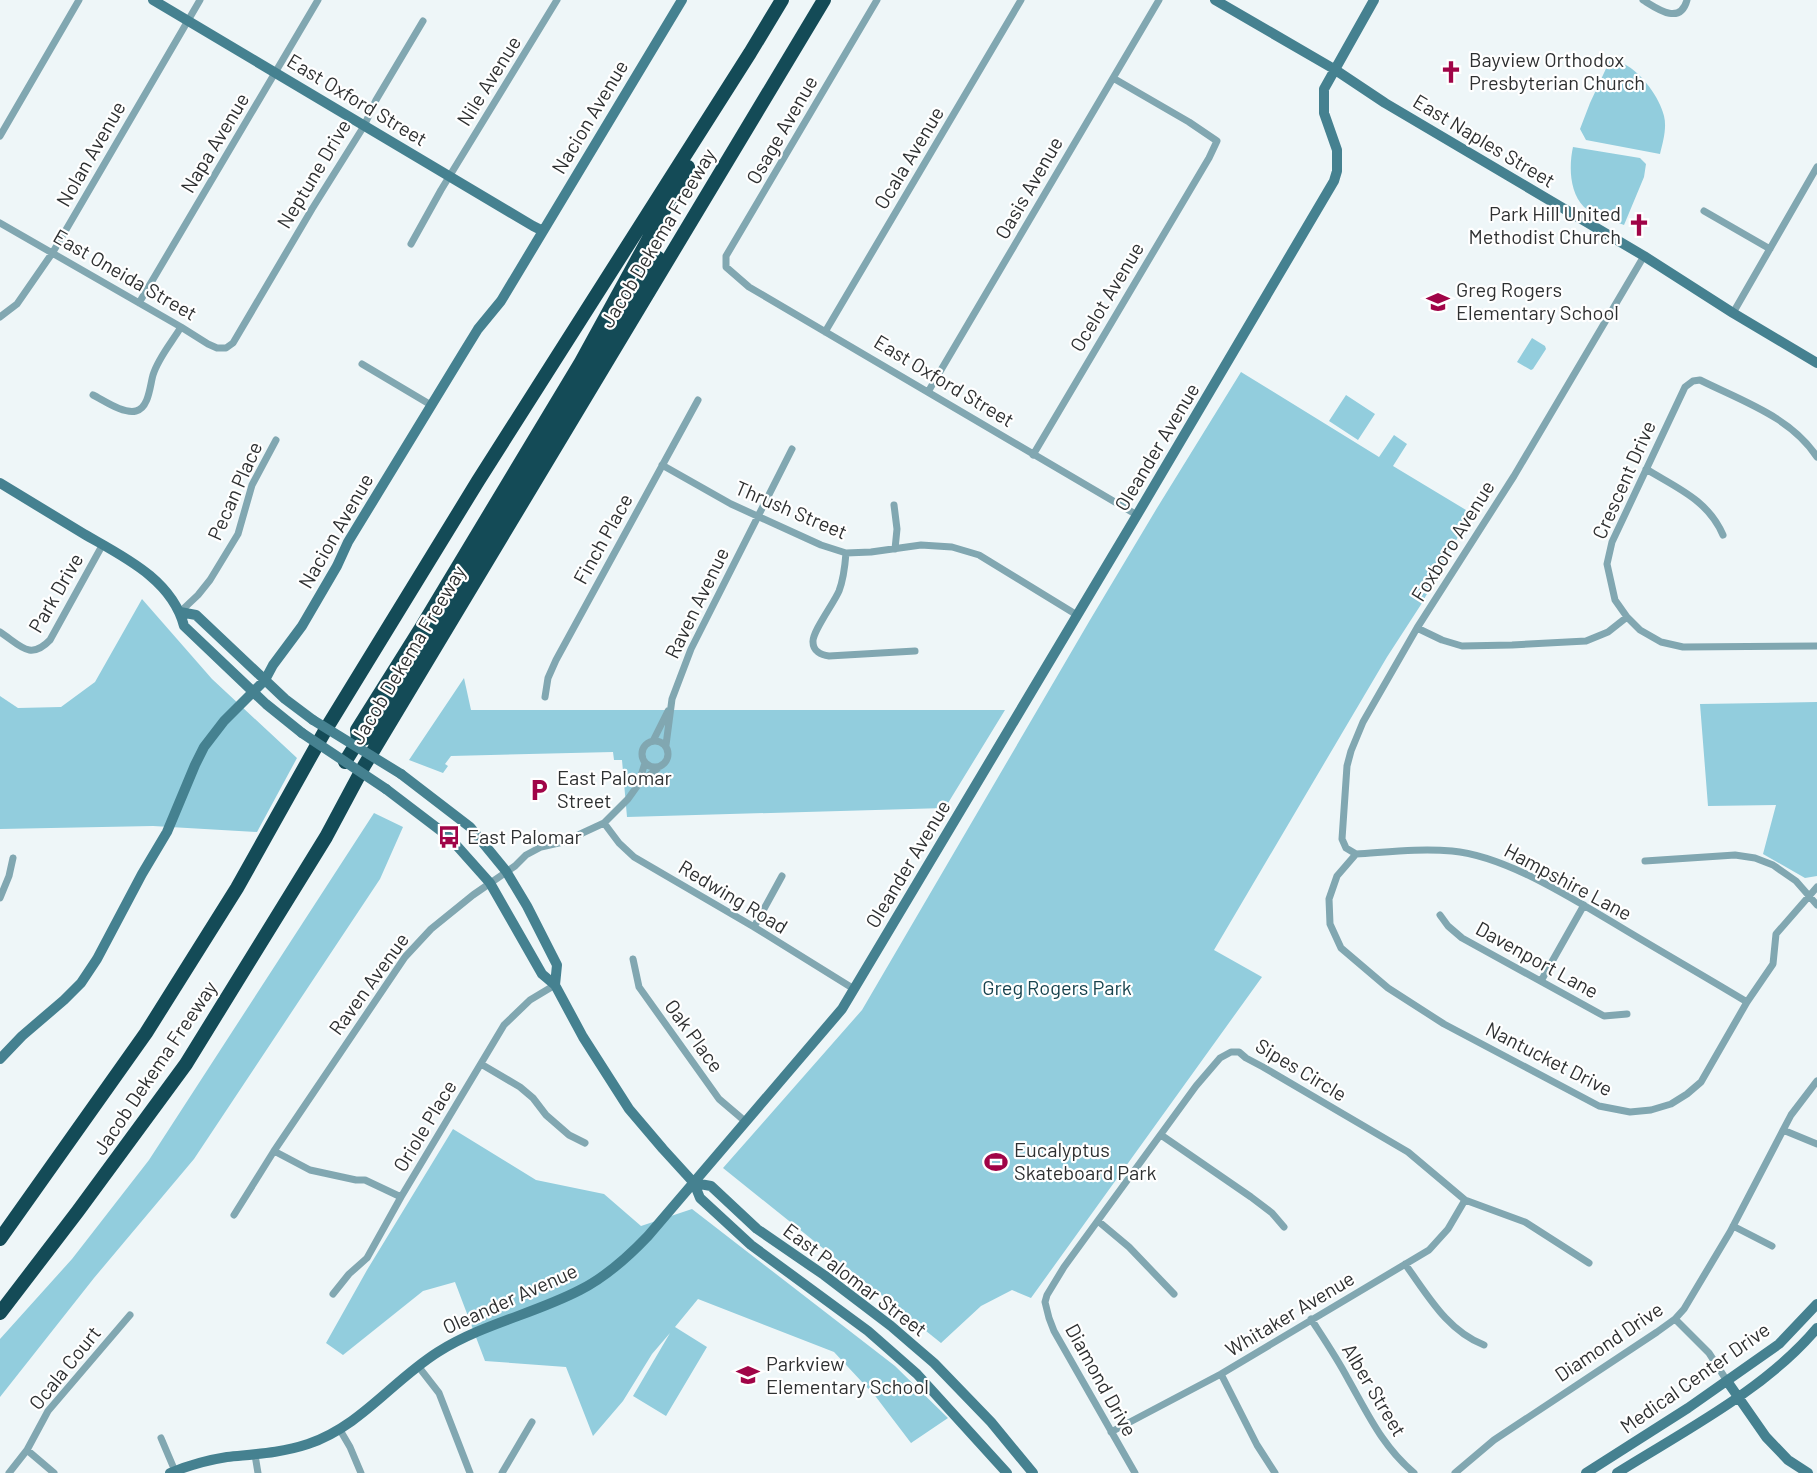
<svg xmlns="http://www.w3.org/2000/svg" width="1817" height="1473" font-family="Barlow,sans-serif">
  <rect width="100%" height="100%" fill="#eef6f8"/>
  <path fill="#92cddd" d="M1610,60C1614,61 1620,62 1624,64C1641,72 1660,98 1664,116C1667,128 1663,142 1660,154L1586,140L1580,129L1590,103Z
    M1573,147L1640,158L1646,164L1644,177L1624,225C1613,221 1592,214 1584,207C1569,192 1569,165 1573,147Z
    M1532,338L1545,346L1546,349L1533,369L1531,370L1517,362Z
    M1241,372L1379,457L1394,435L1407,444L1393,466L1471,513L1422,603L1387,657L1214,950L1262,977L1031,1298L1012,1290L981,1306L941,1343L723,1168L862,1010L1090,620L1157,508Z
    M1346,395L1375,414L1358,440L1329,421Z
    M142,599L212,679L297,758L257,832L153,826L0,829V696L18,708L61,707L95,682Z
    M464,678L471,710H1005L945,808L627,817L622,760H614L613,752L451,756L445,764L448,766L443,773L409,760Z
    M1817,702V876L1805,878L1763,854L1776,805L1708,806L1700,704Z
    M374,813L403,827L380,879L194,1159L94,1278L0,1397V1339L72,1259L149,1160Z
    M453,1129L536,1180L604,1194L641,1226L692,1209L895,1366L948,1418L911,1443L876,1397L834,1352L698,1299L675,1327L707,1347L666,1416L633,1396L670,1333L652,1354L623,1401L593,1436L566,1367L485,1361L455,1282L423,1291L343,1355L326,1343L367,1270Z"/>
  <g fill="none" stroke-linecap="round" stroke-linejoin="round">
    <path stroke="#81a7b1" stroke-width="7" d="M877,0L726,256V267L749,287L1137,515
      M1643,0C1656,8 1680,26 1687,0
      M0,136L79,0
      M1704,211L1770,249
      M0,223L181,327L208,344L217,348H226L233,343L312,209L364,126L376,100L423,21
      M411,244L441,190L557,0
      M139,303L318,0
      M1733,313L1817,167
      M0,317L17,304L53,252L200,0
      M825,332L1021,0
      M362,364L431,405
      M928,392L1159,0
      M93,395C105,401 123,414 136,411C149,408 150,385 153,375C158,358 172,342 181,327
      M1033,455L1209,158L1217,141L1189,122L1113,78
      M1817,457C1791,417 1742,401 1700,380L1693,381L1685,387L1612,542L1607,564L1615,600L1627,617L1640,630L1661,642L1683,647L1817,646
      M662,465L731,504L821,545L846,553L871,552L921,545L952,547L979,555L1077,615
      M1646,469C1677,488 1708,500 1723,535
      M894,505L897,529L895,549
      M846,553C845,566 844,578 839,591C834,603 812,632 813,642C813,651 821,655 829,656L915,651
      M180,612L198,595L210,580L238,534L252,485L276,440
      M1417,628L1442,640L1462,646L1512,645L1586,641L1608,632L1627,617
      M0,632C20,645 30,661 50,640L103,544
      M545,697L548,678L556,660L698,400
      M642 754a13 13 0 1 1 26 0a13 13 0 1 1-26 0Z
      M653,741L668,711
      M666,745L672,699L691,649L792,449
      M640,783L658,768
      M604,823L619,843L634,857L754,927L854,989
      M1356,854L1337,876L1329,899L1330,924L1341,948L1388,988L1444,1024L1599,1106L1630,1112L1651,1110L1671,1104L1687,1094L1701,1082L1747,1002L1773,964L1776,934L1817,887
      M1356,854L1346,848L1342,839L1347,766L1351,751L1363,722L1417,628L1514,476L1644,256
      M1356,854C1388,852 1420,848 1452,851C1506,856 1571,898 1617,925C1660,951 1704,976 1747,1002
      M1645,861L1735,855L1755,858L1773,865L1796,881L1817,905
      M0,898L9,876L13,858
      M1440,915L1448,926L1462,938L1604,1016L1627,1014
      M754,927L782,876
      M633,959L639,987L719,1099L746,1122
      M1541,981L1584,905
      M481,1064L520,1087L533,1098L546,1115L569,1135L585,1143
      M1783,1130L1817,1144
      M1161,1135L1251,1197L1272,1213L1284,1227
      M274,1151L310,1170L356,1180H365L401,1197
      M234,1215L274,1151L405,957L431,929L473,895L515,866L526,855L541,847L563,842L604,823L628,799L638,785L645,763
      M1098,1221L1129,1247L1174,1294
      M1733,1226L1772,1246
      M1405,1264C1427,1294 1447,1331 1484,1345
      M333,1294L349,1274L367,1258L401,1197L504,1025L530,1000L555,985
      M1311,1319C1324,1339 1337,1358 1348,1379C1368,1414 1382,1446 1414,1473
      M1675,1319L1709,1353L1727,1381
      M418,1366L439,1393L470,1473
      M1221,1374L1257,1445L1275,1473
      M340,1430L350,1447L361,1473
      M1111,1432L1221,1374L1429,1250L1448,1229L1465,1200
      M161,1438L175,1471
      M27,1450L54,1473
      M255,1455L258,1473
      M9,1473L27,1450L48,1411L130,1315
      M502,1473L532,1422
      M1135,1473L1054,1331L1049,1318L1045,1302L1047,1295L1064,1267L1196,1086L1220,1058L1231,1052H1239L1246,1058L1263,1067L1408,1152L1465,1200L1525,1222L1589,1263
      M1455,1473L1494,1440L1657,1332L1675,1319L1684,1309L1730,1232L1791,1115L1817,1081"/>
    <path stroke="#458190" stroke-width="10" d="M153,0L533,226L543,231
      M1215,0L1334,69L1385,103L1644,256L1733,313L1817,363
      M0,483C28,500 56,517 84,534C122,556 172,579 184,626L266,704L302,733
      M180,612L196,615L285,699L313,720
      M401,774L470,827L506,871L527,906L557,965L555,985
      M386,789L449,837L490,883L542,974L555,985L583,1037L629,1109L663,1149L694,1183L700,1198L751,1245L868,1331L917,1374L1007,1473
      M0,1059L22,1036L64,1000L81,983L97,959L142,874L167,832L195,765L204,747L224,721L265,680L273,665L302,626L337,566L348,542L462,355L478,329L501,301L682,0
      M694,1183L711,1186L757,1229L824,1275L891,1326L913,1345L934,1363L991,1422L1033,1473
      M1727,1381L1766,1437L1788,1460L1808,1473
      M170,1473C187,1466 208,1460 227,1457C255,1454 281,1453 308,1444C361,1426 392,1381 438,1352C482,1324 534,1314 580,1290C606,1277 628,1257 648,1236L842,1009L1137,515L1334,181L1337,171V150L1324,113V89L1374,0
      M1586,1473L1688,1408L1779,1344L1817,1304
      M1617,1473C1684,1431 1766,1389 1817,1328"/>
    <path stroke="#144b57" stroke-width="14" d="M358,741L357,730L421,628L581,362L688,167
      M345,762L358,741L369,737C466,578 559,416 658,258
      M0,1239L146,1033L237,888L326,729L478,481L750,53L782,0
      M0,1313L78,1211L186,1064L326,837L364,766L824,0"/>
    <path stroke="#458190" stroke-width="10" d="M313,720L401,774
      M302,733L386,789"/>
  </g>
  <defs>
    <g id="church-bare" transform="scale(1.8)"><path d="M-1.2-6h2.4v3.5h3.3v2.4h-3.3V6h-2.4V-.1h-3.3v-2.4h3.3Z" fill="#a00447" stroke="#fff" stroke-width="2.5" paint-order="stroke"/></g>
    <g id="school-bare" transform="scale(1.8)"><path d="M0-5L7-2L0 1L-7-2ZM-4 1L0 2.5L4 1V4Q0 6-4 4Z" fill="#a00447" stroke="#fff" stroke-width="2.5" paint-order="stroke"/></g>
    <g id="parking-bare" transform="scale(1.8)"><path d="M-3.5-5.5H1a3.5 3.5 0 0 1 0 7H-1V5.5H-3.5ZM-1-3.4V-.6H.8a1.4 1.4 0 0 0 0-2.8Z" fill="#a00447" stroke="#fff" stroke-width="2.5" paint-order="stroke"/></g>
    <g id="bus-bare" transform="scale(1.8)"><path d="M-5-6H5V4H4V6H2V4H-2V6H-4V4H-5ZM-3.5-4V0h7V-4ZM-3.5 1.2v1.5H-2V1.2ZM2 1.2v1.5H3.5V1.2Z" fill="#a00447" stroke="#fff" stroke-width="2.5" paint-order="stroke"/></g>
    <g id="stadium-bare" transform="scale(1.8)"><path d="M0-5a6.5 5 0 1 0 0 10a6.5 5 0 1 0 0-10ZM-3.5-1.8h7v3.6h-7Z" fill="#a00447" stroke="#fff" stroke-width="2.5" paint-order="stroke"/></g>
  </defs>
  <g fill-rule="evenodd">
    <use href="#church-bare" x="1451" y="72"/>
    <use href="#church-bare" x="1639" y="225"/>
    <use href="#school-bare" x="1438" y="302"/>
    <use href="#parking-bare" x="539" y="790"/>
    <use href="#bus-bare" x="449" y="837"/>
    <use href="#stadium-bare" x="996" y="1162"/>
    <use href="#school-bare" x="748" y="1375"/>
  </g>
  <g text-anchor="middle" stroke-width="4.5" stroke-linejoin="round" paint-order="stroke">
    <g font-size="20" fill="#2e3031" stroke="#fff" text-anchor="start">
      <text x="1469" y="67">Bayview Orthodox<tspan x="1469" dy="23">Presbyterian Church</tspan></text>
      <text x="1621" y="221" text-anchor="end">Park Hill United<tspan x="1621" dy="23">Methodist Church</tspan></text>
      <text x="1456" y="297">Greg Rogers<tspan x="1456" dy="23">Elementary School</tspan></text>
      <text x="557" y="785">East Palomar<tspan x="557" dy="23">Street</tspan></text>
      <text x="467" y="844">East Palomar</text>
      <text x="1014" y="1157">Eucalyptus<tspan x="1014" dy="23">Skateboard Park</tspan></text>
      <text x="766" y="1371">Parkview<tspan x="766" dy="23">Elementary School</tspan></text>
    </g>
    <g font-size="20" fill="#2e3031" stroke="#fff">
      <text transform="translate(489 81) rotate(-58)" y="7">Nile Avenue</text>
      <text transform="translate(357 100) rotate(31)" y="7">East Oxford Street</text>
      <text transform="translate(590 117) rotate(-59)" y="7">Nacion Avenue</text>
      <text transform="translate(782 130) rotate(-60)" y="7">Osage Avenue</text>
      <text transform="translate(1484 141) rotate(31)" y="7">East Naples Street</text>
      <text transform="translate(215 143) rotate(-59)" y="7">Napa Avenue</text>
      <text transform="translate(91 154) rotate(-60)" y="7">Nolan Avenue</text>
      <text transform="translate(909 158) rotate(-59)" y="7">Ocala Avenue</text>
      <text transform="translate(314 174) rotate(-59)" y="7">Neptune Drive</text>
      <text transform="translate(1029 188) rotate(-60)" y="7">Oasis Avenue</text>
      <text transform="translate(658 238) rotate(-59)" y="7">Jacob Dekema Freeway</text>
      <text transform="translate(125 275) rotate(30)" y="7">East Oneida Street</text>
      <text transform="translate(1107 297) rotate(-59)" y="7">Ocelot Avenue</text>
      <text transform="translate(944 381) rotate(31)" y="7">East Oxford Street</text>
      <text transform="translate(1157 447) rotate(-59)" y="7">Oleander Avenue</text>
      <text transform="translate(1624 480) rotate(-66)" y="7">Crescent Drive</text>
      <text transform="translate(235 491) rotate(-66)" y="7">Pecan Place</text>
      <text transform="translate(791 510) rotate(23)" y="7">Thrush Street</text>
      <text transform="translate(336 531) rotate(-60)" y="7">Nacion Avenue</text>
      <text transform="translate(603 539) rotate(-61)" y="7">Finch Place</text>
      <text transform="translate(1453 541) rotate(-58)" y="7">Foxboro Avenue</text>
      <text transform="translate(56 593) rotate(-60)" y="7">Park Drive</text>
      <text transform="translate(697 603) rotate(-64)" y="7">Raven Avenue</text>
      <text transform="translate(408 655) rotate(-59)" y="7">Jacob Dekema Freeway</text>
      <text transform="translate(908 864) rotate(-59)" y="7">Oleander Avenue</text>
      <text transform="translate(1568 882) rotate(28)" y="7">Hampshire Lane</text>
      <text transform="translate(733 897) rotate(31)" y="7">Redwing Road</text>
      <text transform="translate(1537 960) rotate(29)" y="7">Davenport Lane</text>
      <text transform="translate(369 984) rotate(-54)" y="7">Raven Avenue</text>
      <text transform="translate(694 1036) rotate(54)" y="7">Oak Place</text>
      <text transform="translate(1549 1059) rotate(27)" y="7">Nantucket Drive</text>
      <text transform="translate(155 1068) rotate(-56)" y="7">Jacob Dekema Freeway</text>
      <text transform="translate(1301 1070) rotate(31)" y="7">Sipes Circle</text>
      <text transform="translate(425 1126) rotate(-59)" y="7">Oriole Place</text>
      <text transform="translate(855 1280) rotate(37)" y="7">East Palomar Street</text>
      <text transform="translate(510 1299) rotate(-24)" y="7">Oleander Avenue</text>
      <text transform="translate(1290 1314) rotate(-31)" y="7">Whitaker Avenue</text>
      <text transform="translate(1609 1342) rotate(-34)" y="7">Diamond Drive</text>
      <text transform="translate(65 1368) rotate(-51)" y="7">Ocala Court</text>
      <text transform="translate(1695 1378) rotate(-35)" y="7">Medical Center Drive</text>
      <text transform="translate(1101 1380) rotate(61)" y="7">Diamond Drive</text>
      <text transform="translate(1374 1390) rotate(59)" y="7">Alber Street</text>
    </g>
    <g font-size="20" fill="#17434e" stroke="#fff">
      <text x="1057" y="995">Greg Rogers Park</text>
    </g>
  </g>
</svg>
